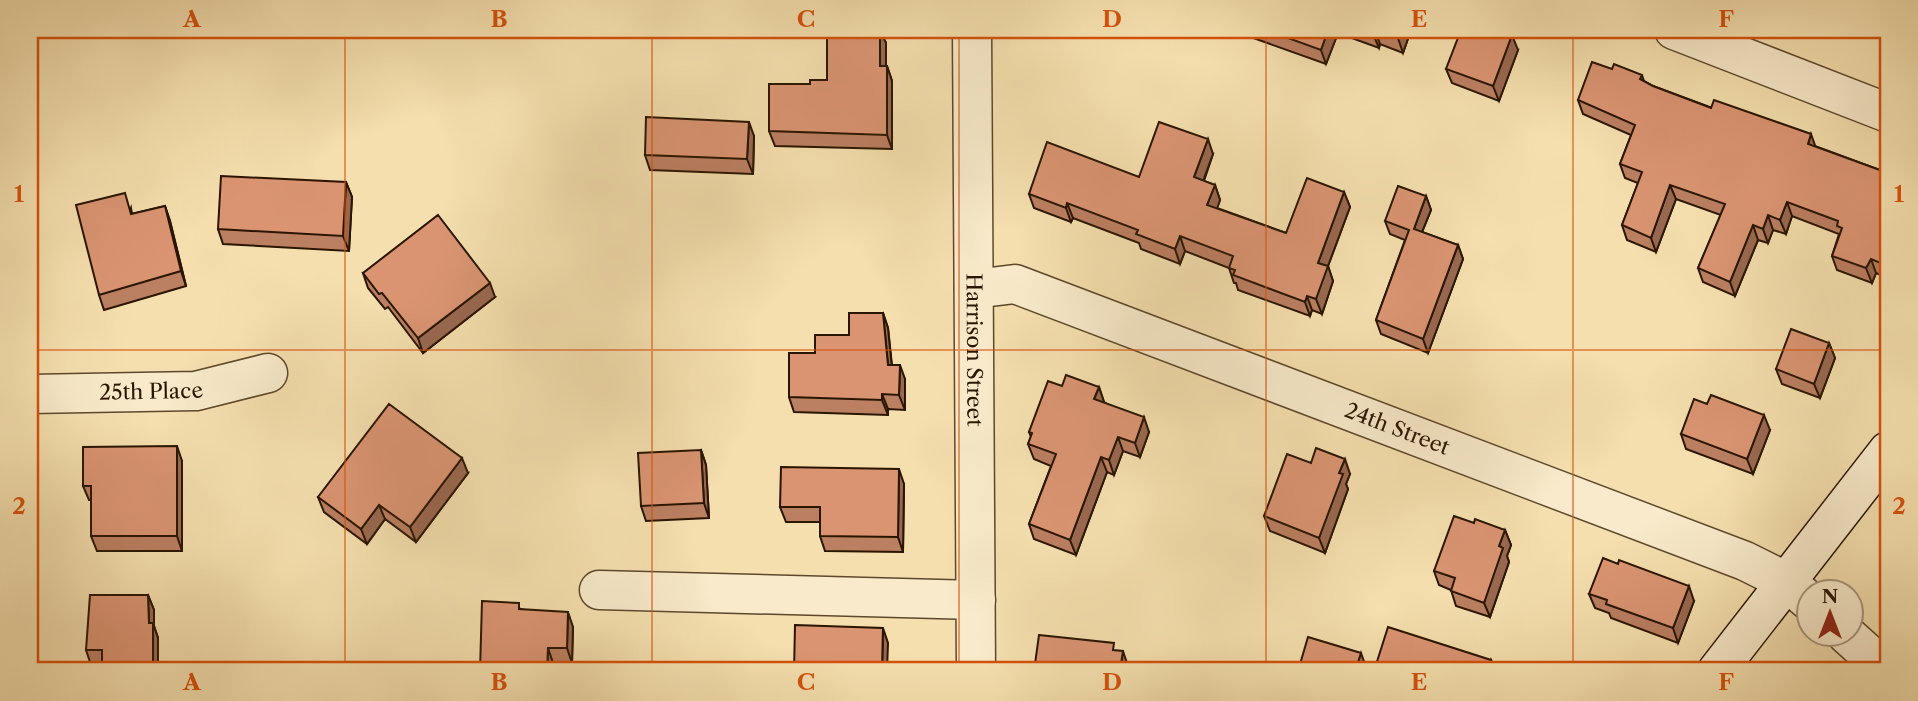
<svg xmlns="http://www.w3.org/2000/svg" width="1918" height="701" font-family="'Libre Caslon Text',serif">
  <rect width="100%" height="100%" fill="#f5dfae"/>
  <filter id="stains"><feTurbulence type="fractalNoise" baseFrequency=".00286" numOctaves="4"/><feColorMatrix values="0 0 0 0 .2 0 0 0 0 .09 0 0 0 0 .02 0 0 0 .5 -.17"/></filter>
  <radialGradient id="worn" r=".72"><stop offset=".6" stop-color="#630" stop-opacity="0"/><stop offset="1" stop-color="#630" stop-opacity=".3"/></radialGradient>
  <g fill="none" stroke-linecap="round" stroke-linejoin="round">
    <g stroke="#5d482c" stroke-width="41">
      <g id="street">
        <path id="s1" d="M972,30L976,671"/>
        <path d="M1674,30L1888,113"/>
        <path id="s2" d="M974,289L1015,284L1745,561L1787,582L1810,602"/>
        <path id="s3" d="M30,394L196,391L268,373"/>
        <path d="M599,590L976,600"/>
        <path d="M1846,634L1887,671"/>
      </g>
    </g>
    <g stroke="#2a1501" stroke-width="41">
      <path id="secondary" d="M1717,671L1888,451"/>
    </g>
    <use href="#street" stroke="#f8eaca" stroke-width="38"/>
    <use href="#secondary" stroke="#f8eaca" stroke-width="38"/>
  </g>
  <path fill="#bb7f62" stroke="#2a1501" stroke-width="2" d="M1231,30H1411L1403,53L1380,44L1379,48L1338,33L1326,64Z
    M886,43V66H887L892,81V149L775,146L769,131L810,84L827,80Z
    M1518,50L1499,101L1452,83L1446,69Z
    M1612,69L1642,75L1644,81L1653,86L1888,173V278L1876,273L1872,283L1837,270L1832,256L1839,234L1792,216L1786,234L1773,230L1768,243L1758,240L1735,296L1703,282L1698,268L1721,215L1676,199L1656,252L1627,240L1622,225L1638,183L1625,178L1620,164L1631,135L1583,114L1578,100Z
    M754,136L753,174L650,170L645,155Z
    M1213,154L1204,181L1215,185L1220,200L1217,208L1286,233L1344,192L1350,207L1328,266L1333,281L1322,314L1312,310L1310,316L1238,290L1236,283H1234L1229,268L1185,251L1180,264L1141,249L1139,243L1073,218L1071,222L1034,208L1029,194L1139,177Z
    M346,182L352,197L349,251L223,244L218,229Z
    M1426,196L1431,210L1422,232L1458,245L1463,259L1428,353L1381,334L1376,320L1405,240L1390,234L1385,221Z
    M165,206L170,221L186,286L104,310L99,295L131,208L132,214Z
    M363,273L495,297L423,353L388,307L385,309L368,288Z
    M883,313L888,328L892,365L905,379V410L888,409V415L794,412L789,397L815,353L849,335Z
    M1829,343L1835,358L1820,398L1782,384L1776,369Z
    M1062,386L1099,387L1104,402L1149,432L1140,457L1123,451L1114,475L1107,472L1076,555L1034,539L1029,524L1051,466L1034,459L1028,444L1031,437L1029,432Z
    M1770,430L1753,474L1686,449L1681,434Z
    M701,450L706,465L709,518L646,521L641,506Z
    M182,461V551H97L91,536V500H89L83,486Z
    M1311,463L1350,474L1346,484L1348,489L1325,553L1270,531L1264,516Z
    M468,473L416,542L385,519L367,544L324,512L318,497Z
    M904,484L903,552L825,551L820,536V522H786L780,507Z
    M1474,523L1505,530L1511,545L1507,556L1509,562L1490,617L1456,606L1451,590L1439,585L1434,571Z
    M1884,549L1888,552V561Z
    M1589,594L1694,601L1678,643L1611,618L1609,613L1595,608Z
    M148,595L154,610V626L158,638V671H102V665H91L86,650Z
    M521,609L573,627L572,663H553Z"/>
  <path fill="#996850" stroke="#2a1501" stroke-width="2" d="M880,30L886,43V81L880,66Z
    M1328,30H1337L1338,33L1326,64L1321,50Z
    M1375,30L1380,44L1379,48L1373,34Z
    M1401,30H1411L1403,53L1398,38Z
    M1512,35L1518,50L1499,101L1493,86Z
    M887,66L892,81V149L887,135Z
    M749,122L754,136L753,174L747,159Z
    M1811,134L1816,148L1808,144Z
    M1208,139L1213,154L1199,192L1194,177Z
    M346,182L352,197L349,251L343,236Z
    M1215,185L1220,200L1213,220L1207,205Z
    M1670,185L1676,199L1656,252L1651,238Z
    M1344,192L1350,207L1328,266L1333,281L1322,314L1316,299L1318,263Z
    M1426,196L1431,210L1418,242L1414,229Z
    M1787,202L1792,216L1786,234L1780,220Z
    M1067,203L1073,218L1071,222L1066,208Z
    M165,206L170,221L186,286L181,271Z
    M1768,215L1773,230L1768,243L1763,229Z
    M1753,225L1758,240L1735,296L1730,282Z
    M1180,236L1185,251L1180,264L1175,249Z
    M1458,245L1463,259L1428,353L1423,339Z
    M1871,259L1876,273L1872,283L1866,268Z
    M490,283L495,297L423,353L418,338Z
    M1307,296L1312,310L1310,316L1305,302Z
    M883,313L888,328L893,379L888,365Z
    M1829,343L1835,358L1820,398L1814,384Z
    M900,365L905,379V410L899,395Z
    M1099,387L1104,402L1100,414L1094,399Z
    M882,394L888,409V415L882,400Z
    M1764,415L1770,430L1753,474L1747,459Z
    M1144,417L1149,432L1140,457L1135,443Z
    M1118,437L1123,451L1114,475L1109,460Z
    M177,446L182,461V551L177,536Z
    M701,450L706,465L709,518L704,503Z
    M1101,457L1107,472L1076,555L1070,540Z
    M462,458L468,473L416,542L410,527Z
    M1345,459L1350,474L1346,484L1348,489L1325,553L1319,538L1339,473Z
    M899,469L904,484L903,552L898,537Z
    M379,505L385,519L367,544L361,529Z
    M1505,530L1511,545L1507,556L1509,562L1490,617L1484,603L1499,546Z
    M1689,586L1694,601L1678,643L1673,628Z
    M148,595L154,610V626L158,638V671H155L153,664L149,623Z
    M568,612L573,627L572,663L567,648Z
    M883,628L888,643L887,671H882Z
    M548,648L553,663V671H547Z
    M1123,651L1128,666L1127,671H1120Z
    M1361,653L1366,667L1365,671H1355Z
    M1491,660L1496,671H1487Z"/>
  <path fill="#da9472" stroke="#2a1501" stroke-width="2" d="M827,30H880V66H887V135L769,131V84H810V80H827Z
    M1266,30H1328L1321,50Z
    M1363,30H1375L1373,34Z
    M1377,30H1401L1398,38Z
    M1461,30H1497L1512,35L1493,86L1446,69Z
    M1592,62L1612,69L1614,64L1642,75L1640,79L1653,86L1711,108L1714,100L1811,134L1808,144L1888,173V266L1871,259L1866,268L1832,256L1842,228L1837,226L1838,221L1787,202L1780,220L1768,215L1763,229L1753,225L1730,282L1698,268L1725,204L1670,185L1651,238L1622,225L1642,172L1620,164L1635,125L1578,100Z
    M646,117L749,122L747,159L645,155Z
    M1159,122L1208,139L1194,177L1215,185L1207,205L1286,233L1307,178L1344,192L1318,263L1328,266L1316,299L1307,296L1305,302L1233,275L1235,270L1229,268L1233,256L1180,236L1175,249L1136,234L1138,230L1067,203L1066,208L1029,194L1047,142L1139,177Z
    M221,176L346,182L343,236L218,229Z
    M1398,186L1426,196L1414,229L1458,245L1423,339L1376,320L1409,230L1385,221Z
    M125,193L131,214L165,206L181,271L99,295L76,205Z
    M438,215L490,283L418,338L382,293L379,294L363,273Z
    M849,313H883L888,365H900L899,395L882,394V400L789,397V353H815V335H849Z
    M1791,329L1829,343L1814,384L1776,369Z
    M1066,375L1099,387L1094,399L1144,417L1135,443L1118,437L1109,460L1101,457L1070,540L1029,524L1056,454L1028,444L1032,433L1029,432L1048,381L1062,386Z
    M1711,395L1764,415L1747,459L1681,434L1694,399L1707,404Z
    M389,404L462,458L410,527L379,505L361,529L318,497Z
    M177,446V536H91V486H83V447Z
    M1316,448L1345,459L1339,473L1343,474L1319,538L1264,516L1287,454L1311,463Z
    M701,450L704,503L641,506L638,453Z
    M781,467L899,469L898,537L820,536V507H780Z
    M1454,516L1474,523L1475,519L1505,530L1499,546L1503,548L1484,603L1451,591L1455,578L1434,571Z
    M1888,543V552L1884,549Z
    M1603,558L1618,564L1619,560L1689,586L1673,628L1606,604L1607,600L1589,594Z
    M90,595H148L149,623H153V664H131V671H102V650H86Z
    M482,601L519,603V609L568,612L567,648H548L547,671H480Z
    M795,625L883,628L882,671H794Z
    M1388,627L1491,660L1487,671H1374Z
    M1039,635L1114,643L1113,650L1123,651L1120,671H1034Z
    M1308,637L1361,653L1355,671H1298Z"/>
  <path fill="none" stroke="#d5520b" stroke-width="2" stroke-opacity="0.55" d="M345,30V671M652,30V671M959,30V671M1266,30V671M1573,30V671M30,350H1888"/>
  <g text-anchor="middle" stroke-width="6" stroke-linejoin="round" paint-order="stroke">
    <g font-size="21" fill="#2a1501" stroke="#f8eaca">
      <text dy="7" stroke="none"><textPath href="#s1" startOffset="320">Harrison Street</textPath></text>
      <text dy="7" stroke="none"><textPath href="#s3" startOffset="121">25th Place</textPath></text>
      <text dy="7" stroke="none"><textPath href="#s2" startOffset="450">24th Street</textPath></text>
    </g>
  </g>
  <rect width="1918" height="701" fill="none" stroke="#f5dfae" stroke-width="77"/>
  <g transform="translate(1830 613)"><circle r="33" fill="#f8eaca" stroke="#a6957a" stroke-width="2"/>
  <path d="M0-5L12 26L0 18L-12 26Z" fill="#8f2418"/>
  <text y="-10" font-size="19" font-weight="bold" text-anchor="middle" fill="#2a1501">N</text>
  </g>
  <rect x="38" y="38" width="1842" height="624" fill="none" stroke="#d5520b" stroke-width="2.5"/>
  <g font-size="23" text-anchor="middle" font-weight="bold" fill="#d5520b">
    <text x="192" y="27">A</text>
    <text x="499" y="27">B</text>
    <text x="806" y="27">C</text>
    <text x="1112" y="27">D</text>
    <text x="1419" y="27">E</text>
    <text x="1726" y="27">F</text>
    <text x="19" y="202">1</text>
    <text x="1899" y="202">1</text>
    <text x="19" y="514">2</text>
    <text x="1899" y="514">2</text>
    <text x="192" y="690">A</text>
    <text x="499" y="690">B</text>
    <text x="806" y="690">C</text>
    <text x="1112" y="690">D</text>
    <text x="1419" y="690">E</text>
    <text x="1726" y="690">F</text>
  </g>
  <rect width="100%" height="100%" filter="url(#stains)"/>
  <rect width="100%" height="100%" fill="url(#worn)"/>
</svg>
